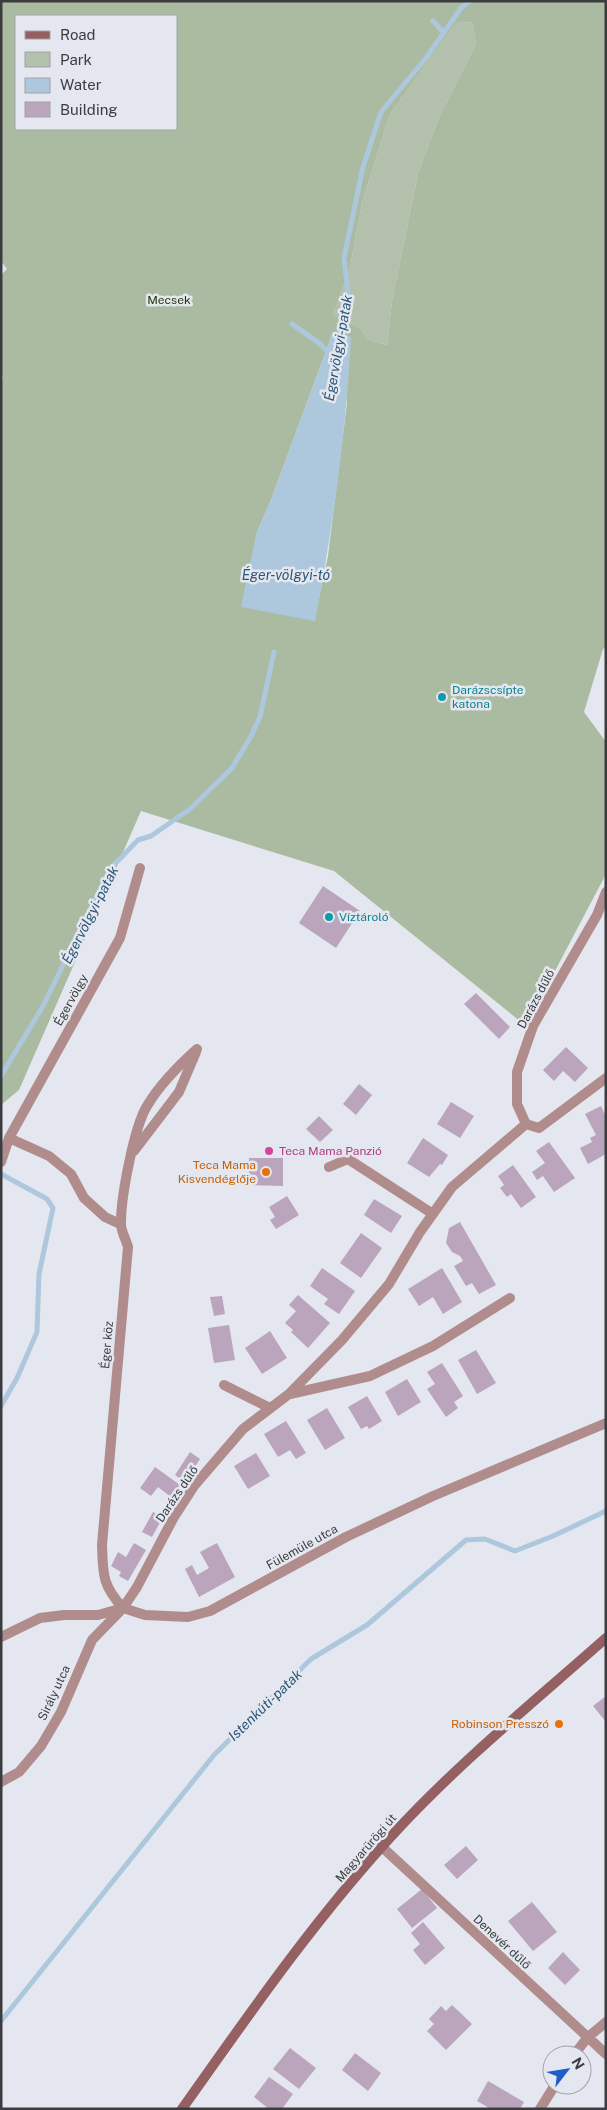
<svg xmlns="http://www.w3.org/2000/svg" width="607" height="2110" font-family="'Public Sans',sans-serif">
  <rect width="100%" height="100%" fill="#e4e7ef"/>
  <path fill="#b3c0ac" d="M472,22L476,44L440,115L418,173L392,301L387,345L367,339L361,329L333,315L350,268L362,203L390,114L456,23Z"/>
  <path fill="#aabba1" fill-rule="evenodd" d="M1,1H606V647L603,649L584,712L606,742V874L526,1026L334,871L141,811L19,1090L1,1105V379L3,378L1,372V275L7,269L1,261ZM16,16H176V129H16ZM472,22L476,44L440,115L418,173L392,301L387,345L367,339L361,329L333,315L350,268L362,203L390,114L456,23ZM333,332L338,334L347,403L328,556L314,621L256,535L271,500Z"/>
  <path fill="#adc8dd" d="M333,332L351,337C346,432 333,527 315,621L241,607L256,535L271,500Z"/>
  <g fill="none" stroke-linecap="round" stroke-linejoin="round">
    <path stroke="#adc8dd" stroke-width="5" d="M433,21L444,33
      M292,324L319,343L331,355
      M337,340L348,293L344,258L363,167L381,112L426,58L461,8L470,1
      M1,1076L43,1006L110,869L138,840L151,836L190,809L232,768L250,738L260,717L274,652
      M1,1174L47,1199L53,1208L39,1274L37,1332L17,1378L1,1406
      M1,2021L214,1755L311,1659L367,1625L466,1540L485,1539L515,1551L553,1536L606,1511"/>
  </g>
  <path fill="#baa5bd" d="M323,886L360,911L336,948L299,923Z
    M476,993L510,1027L499,1039L464,1004Z
    M566,1047L588,1068L575,1082L563,1071L554,1081L543,1070Z
    M359,1084L372,1095L356,1115L343,1104Z
    M451,1102L474,1116L460,1138L437,1124Z
    M601,1106L606,1117V1154L588,1164L580,1148L592,1142L590,1138L596,1135L585,1114Z
    M319,1116L333,1130L320,1142L306,1129Z
    M423,1138L448,1155L442,1165L440,1164L429,1177L407,1163Z
    M549,1142L575,1178L554,1192L543,1176L537,1180L532,1172L545,1163L536,1151Z
    M249,1158H283V1186L249,1185Z
    M513,1165L536,1197L521,1208L511,1194L507,1197L500,1188L504,1185L498,1176Z
    M287,1196L299,1215L276,1229L270,1220L275,1217L269,1207Z
    M374,1199L402,1216L391,1233L364,1215Z
    M460,1222L496,1285L479,1294L472,1283L466,1286L454,1266L463,1261L460,1256L452,1252L446,1243L449,1228Z
    M361,1233L382,1248L361,1278L340,1263Z
    M322,1268L355,1291L339,1314L324,1304L328,1299L310,1286Z
    M442,1268L462,1302L443,1314L433,1297L419,1306L408,1289Z
    M298,1295L330,1323L308,1348L291,1332L293,1330L285,1323L296,1311L289,1305Z
    M222,1296L225,1314L214,1316L210,1297Z
    M229,1325L235,1360L214,1363L208,1328Z
    M270,1331L287,1358L262,1374L245,1348Z
    M476,1350L496,1383L477,1394L458,1360Z
    M442,1363L463,1396L454,1402L458,1408L446,1417L427,1389L435,1384L427,1372Z
    M407,1379L421,1402L398,1416L385,1392Z
    M367,1396L382,1421L369,1429L367,1426L361,1429L348,1407Z
    M327,1408L345,1438L325,1450L307,1420Z
    M286,1421L306,1453L296,1459L290,1450L278,1457L264,1434Z
    M190,1452L200,1459L185,1482L175,1475Z
    M256,1453L270,1476L248,1489L234,1466Z
    M155,1467L180,1485L171,1497L158,1487L151,1496L140,1488Z
    M153,1512L163,1517L152,1537L142,1532Z
    M134,1543L146,1550L128,1581L119,1576L121,1572L111,1566L118,1552L126,1557Z
    M217,1543L235,1577L199,1597L185,1569L192,1565L197,1575L209,1568L200,1552Z
    M606,1696V1722L593,1706Z
    M466,1846L478,1860L457,1879L444,1865Z
    M422,1889L437,1908L412,1928L397,1909Z
    M532,1902L557,1932L533,1951L508,1921Z
    M423,1922L445,1948L425,1965L413,1950L420,1944L411,1933Z
    M563,1952L580,1970L565,1985L548,1968Z
    M452,2005L472,2024L446,2050L427,2031L434,2024L429,2019L441,2006L446,2011Z
    M290,2048L316,2068L299,2089L273,2069Z
    M355,2053L381,2073L368,2091L342,2070Z
    M269,2077L293,2094L282,2109H269L254,2097Z
    M488,2081L524,2102L520,2109H491L477,2101Z"/>
  <g fill="none" stroke-linecap="round" stroke-linejoin="round">
    <path stroke="#b18c8d" stroke-width="10" d="M606,892L597,915L533,1026L517,1072V1104L526,1124L539,1128L606,1078
      M9,1138L49,1156L71,1174L84,1198L105,1217L120,1224
      M134,1151L179,1092L196,1052
      M1,1162L9,1138L120,938L140,868
      M329,1167L348,1159L433,1214
      M224,1385L270,1408
      M290,1394L370,1376L433,1346L510,1298
      M123,1608C102,1585 103,1574 102,1545L128,1247C126,1239 120,1230 121,1222C121,1197 134,1127 147,1106C160,1084 178,1066 197,1049
      M1,1637L40,1618L64,1615H98L123,1608L145,1615L188,1617L210,1611L346,1537L433,1496L606,1423
      M1,1782L19,1772L41,1746L61,1712L92,1640L123,1608L137,1587L174,1517L194,1486L243,1429L289,1394L342,1340L389,1284L420,1232L452,1187L526,1124
      M382,1847L606,2054
      M574,2055L587,2038L606,2022
      M540,2109L555,2085"/>
    <path stroke="#956062" stroke-width="10" d="M182,2109C250,2013 317,1916 397,1830C461,1761 535,1701 606,1638"/>
  </g>
  <g fill="#0f9aa8" stroke="#e4e7ef" stroke-width="2">
    <circle cx="442" cy="697" r="5"/>
    <circle cx="329" cy="917" r="5"/>
  </g>
  <circle fill="#d1479c" stroke="#e4e7ef" stroke-width="2" cx="269" cy="1151" r="5"/>
  <g fill="#e8710a" stroke="#e4e7ef" stroke-width="2">
    <circle cx="266" cy="1172" r="5"/>
    <circle cx="559" cy="1724" r="5"/>
  </g>
  <g text-anchor="middle" stroke-width="5" stroke-linejoin="round" paint-order="stroke">
    <g font-size="12" fill="#1d340a" stroke="#e4e7ef">
      <text x="169" y="304">Mecsek</text>
    </g>
    <g font-size="12" fill="#0d838f" stroke="#e4e7ef" text-anchor="start">
      <text x="452" y="694">Darázscsípte<tspan x="452" dy="14">katona</tspan></text>
      <text x="339" y="921">Víztároló</text>
    </g>
    <g font-size="12" fill="#3b3c3f" stroke="#e4e7ef">
      <text transform="translate(536 999) rotate(-62)" y="4">Darázs dűlő</text>
      <text transform="translate(71 1000) rotate(-61)" y="4">Égervölgy</text>
      <text transform="translate(107 1345) rotate(-85)" y="4">Éger köz</text>
      <text transform="translate(177 1494) rotate(-56)" y="4">Darázs dűlő</text>
      <text transform="translate(302 1547) rotate(-29)" y="4">Fülemüle utca</text>
      <text transform="translate(54 1693) rotate(-65)" y="4">Sirály utca</text>
      <text transform="translate(366 1848) rotate(-49)" y="4">Magyarürögi út</text>
      <text transform="translate(502 1942) rotate(43)" y="4">Denevér dűlő</text>
    </g>
    <g font-size="12" fill="#b23c85" stroke="#e4e7ef" text-anchor="start">
      <text x="279" y="1155">Teca Mama Panzió</text>
    </g>
    <g font-size="12" fill="#c56008" stroke="#e4e7ef" text-anchor="end">
      <text x="256" y="1169">Teca Mama<tspan x="256" dy="14">Kisvendéglője</tspan></text>
      <text x="549" y="1728">Robinson Presszó</text>
    </g>
    <g font-size="14" font-style="italic" fill="#2a5776" stroke="#e4e7ef">
      <text transform="translate(338 348) rotate(-80)" y="5">Égervölgyi-patak</text>
      <text x="286" y="580">Éger-völgyi-tó</text>
      <text transform="translate(90 915) rotate(-63)" y="5">Égervölgyi-patak</text>
      <text transform="translate(265 1705) rotate(-44)" y="5">Istenkúti-patak</text>
    </g>
  </g>
  <rect width="607" height="2110" fill="none" stroke="#3b3c3f" stroke-width="5"/>
  <rect x="15" y="15" width="162" height="115" fill="#e4e7ef" stroke="#a0a3a9"/>
  <rect x="25" y="31" width="25" height="8" fill="#956062" stroke="#a0a3a9"/>
  <text x="60" y="40" font-size="15" fill="#3b3c3f">Road</text>
  <rect x="25" y="52" width="25" height="15" fill="#b3c0ac" stroke="#a0a3a9"/>
  <text x="60" y="65" font-size="15" fill="#3b3c3f">Park</text>
  <rect x="25" y="78" width="25" height="15" fill="#adc8dd" stroke="#a0a3a9"/>
  <text x="60" y="90" font-size="15" fill="#3b3c3f">Water</text>
  <rect x="25" y="102" width="25" height="15" fill="#baa5bd" stroke="#a0a3a9"/>
  <text x="60" y="115" font-size="15" fill="#3b3c3f">Building</text>
  <g transform="translate(567 2070) rotate(59)"><circle r="24" fill="#e4e7ef" stroke="#a0a3a9"/>
  <path d="M0-4L9 19L0 12L-9 19Z" fill="#1f5eca"/>
  <text y="-8" font-size="14" font-weight="bold" text-anchor="middle" fill="#3b3c3f">N</text>
  </g>
</svg>
